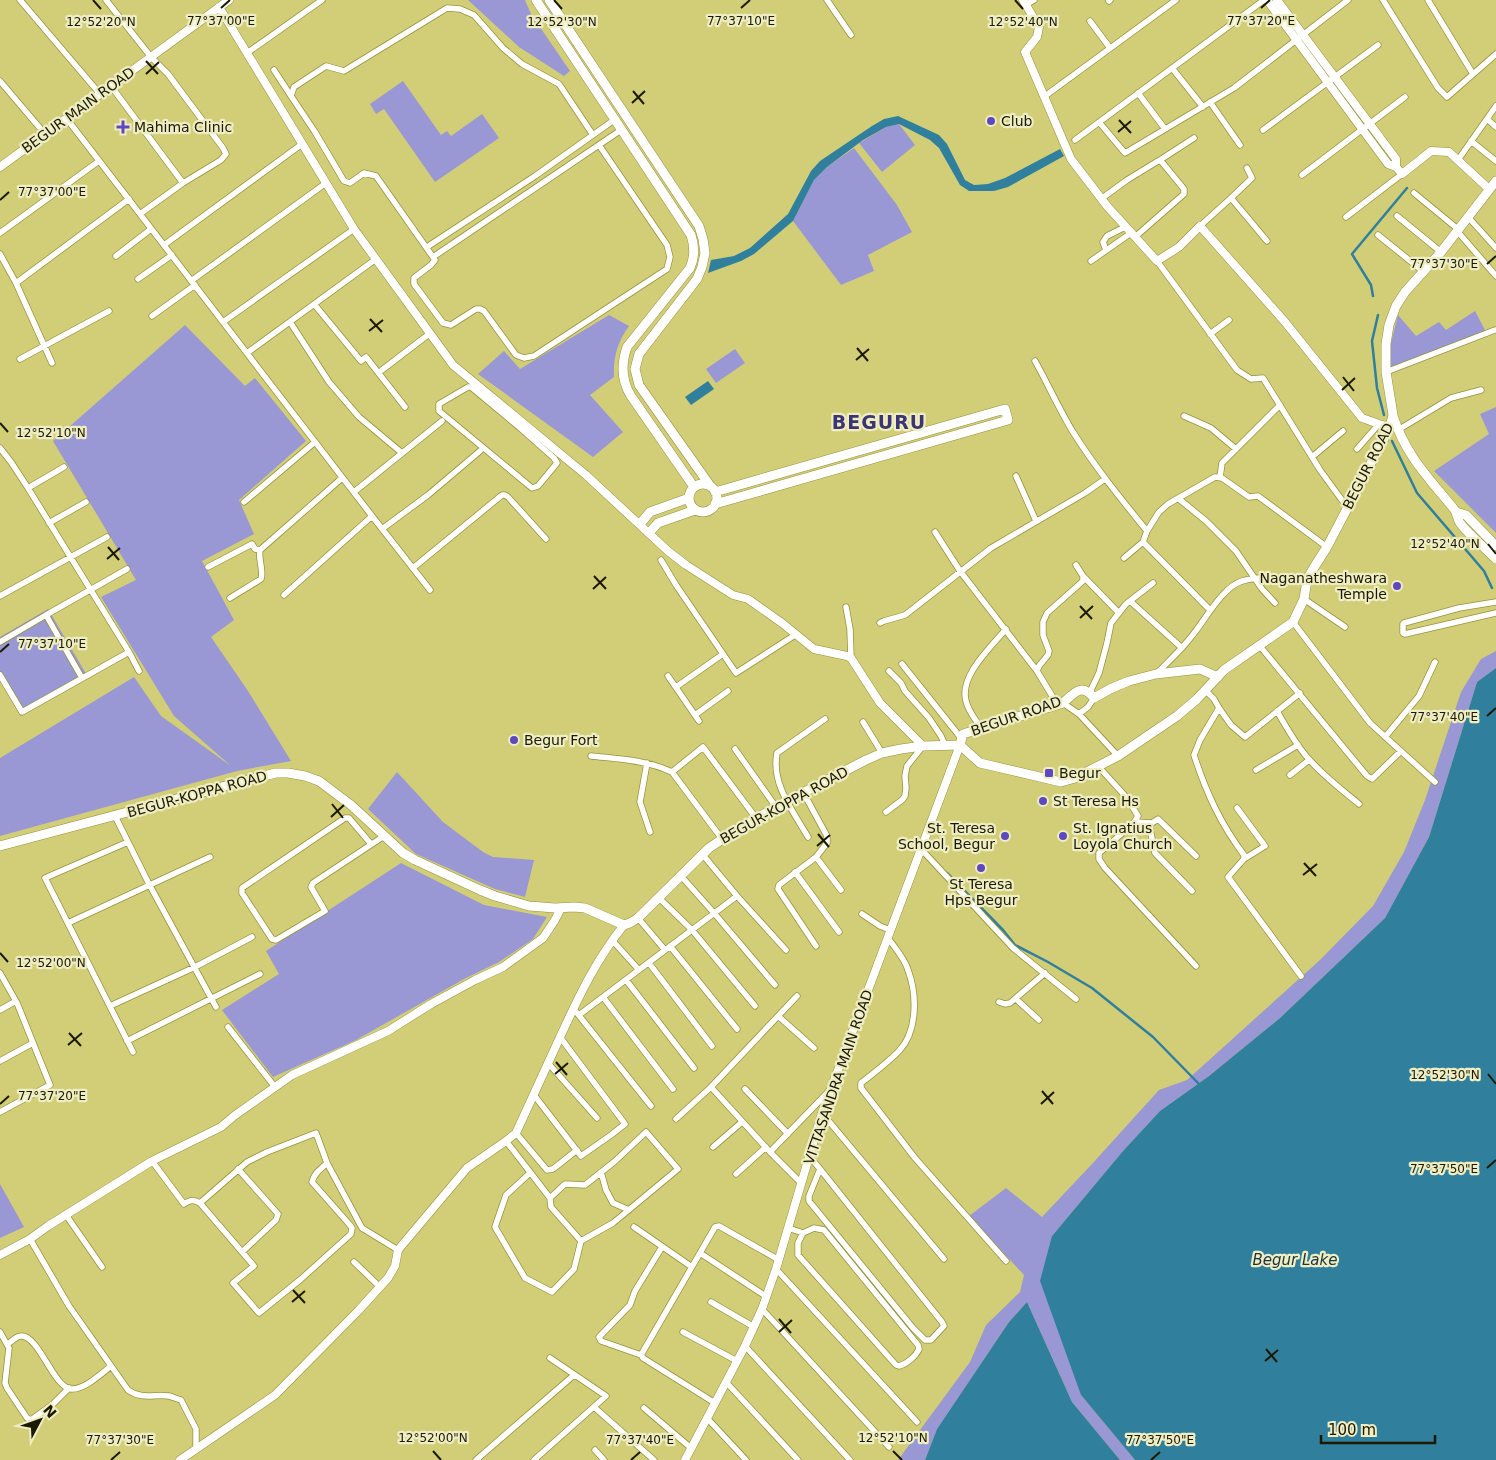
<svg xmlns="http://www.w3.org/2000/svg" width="1496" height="1460" font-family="'DejaVu Sans',sans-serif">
  <rect width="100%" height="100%" fill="#d2ce78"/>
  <path fill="#9a97d5" d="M468,0H525L531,14L570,71L564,76L519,47Z
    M403,81L441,135L447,131L451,136L482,114L499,138L435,182L384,109L376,114L370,104Z
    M899,124L915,145L882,172L859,143L886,127Z
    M854,148L897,205L912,232L868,255L874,271L841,285L793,221L814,180L827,167Z
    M1475,311L1486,332L1390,369V347L1398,315L1416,336L1439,322L1446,330Z
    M609,315L629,326C618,341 613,357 614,377L590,395L623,432L593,457L478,374L504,351L520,369Z
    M185,325L245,386L255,378L306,441L239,500L254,534L202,561L234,620L211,637L248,691L291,761L237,771L0,836V758L134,677L161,716L231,766L174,716L101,597L136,580L53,441Z
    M735,349L745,363L716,383L706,369Z
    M1496,407V533L1434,471L1489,434L1480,414Z
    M48,609L88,677L21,716L0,681V637Z
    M1496,651V668L1477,682L1429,837L1385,918L1280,1018L1209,1076L1160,1111L1123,1151L1052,1236L1081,1395L1135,1460H1120L1072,1402L1027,1302L1009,1322L937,1429L925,1460H898L970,1362L986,1325L1020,1292L1024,1275L969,1216L1006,1188L1042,1217L1092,1164L1159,1090L1187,1080L1320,960L1373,906L1404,852L1425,800L1461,692L1481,659Z
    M397,772L443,822L483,852L493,857L534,860L525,897L495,889L416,854L368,809Z
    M401,863L484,905L547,917L533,939L499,962L464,979L356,1040L273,1077L222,1010L279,974L266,951Z
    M0,1184L24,1227L0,1238Z"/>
  <path fill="#307f9d" d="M898,116L939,135L947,144L965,180L974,185L988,184L1005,178L1060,149L1064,156L1008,187L994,191H969L960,185L939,148L930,140L899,124L886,127L863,140L827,167L814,180L793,221L754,254L741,261L708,273L711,260L734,256L750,248L788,214L811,171L820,161L872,126L884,119Z
    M708,381L714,389L691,405L685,397Z
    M1496,668V1460H1135L1081,1395L1040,1281L1052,1236L1123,1151L1160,1111L1209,1076L1280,1018L1385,918L1429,837L1477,682Z
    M1027,1302L1072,1402L1120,1460H925L937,1429L1009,1322Z"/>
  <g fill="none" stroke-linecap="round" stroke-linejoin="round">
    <path stroke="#307f9d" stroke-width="2.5" d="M1373,296L1371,285L1352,254L1407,188
      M1378,315L1372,341L1377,388L1384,415
      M1392,441L1417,493L1484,571L1492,588
      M947,873L1003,930L1015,945L1048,962L1092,988L1153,1037L1199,1084"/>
    <g stroke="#97923b" stroke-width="7">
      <path id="minor" d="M20,0L100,94
        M106,0L151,57L168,74L223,148L226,154L221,160L183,183L140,214
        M827,0L851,35
        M1383,0L1438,88L1447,97L1496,54
        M1428,0L1473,74
        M1109,1L1110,0
        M1026,5L1034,0
        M1090,21L1110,48
        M247,53L322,0
        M1172,68L1203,107
        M274,70L291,96
        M0,81L45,134
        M111,86L183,183
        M1138,93L1165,129
        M1045,96L1176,0
        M1210,102L1240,145
        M67,119L372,516L430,590
        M1487,119L1496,127
        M1099,122L1125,153L1234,88L1348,0
        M1263,130L1378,45
        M593,135L559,84L522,64L503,48L474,15L460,9L447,8L344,71L326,66L294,87L291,96L315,132L344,181L350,183L364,173L376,176L435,260L431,265L414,278V284L443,323L451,325L476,309H480L484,311L516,355L524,358L534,356L667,269L670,257L667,245L599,145
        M1075,140L1264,0
        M1471,141L1496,161
        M1160,160L1194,138
        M1458,160L1496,106
        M1302,175L1405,97
        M1414,193L1459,230
        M1231,198L1252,178L1247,168
        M1101,199L1127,180L1158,161H1161L1184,189V194L1135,237
        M1397,216L1441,252
        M1346,217L1402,174
        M1468,217L1496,248
        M1200,226L1231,198L1267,241
        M1458,232L1496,276
        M0,233L99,161
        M1378,235L1424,272
        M164,245L302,144
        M427,247L535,176L614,120
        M1106,250L1103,242L1107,236L1125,227
        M0,254L16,283L129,199
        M116,256L151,229
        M433,257L621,130
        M1091,261L1131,233
        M1157,261L1237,370L1251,379L1263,378L1320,470L1347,507
        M138,279L172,255
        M191,281L326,183
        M16,283L52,363
        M314,304L361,361L366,357L405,407
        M152,316L195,285
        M223,322L354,229
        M290,322L329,382L359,417L402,453
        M1210,334L1229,320
        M247,353L376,259
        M20,359L109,311
        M1035,361C1048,384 1059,409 1073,432C1095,467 1121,499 1147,531L1143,542L1210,610
        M382,370L429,334
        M1386,372L1495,330
        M1184,416L1211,428L1236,449
        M519,427L471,387H468L439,404V411L532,488L538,486L557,463L554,458L519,427L522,422
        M1398,430L1451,398L1481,390
        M0,448L11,462L28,488L129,652L139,671
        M1357,449L1379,424
        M1312,457L1343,431
        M1016,476L1036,521
        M1220,477L1222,463L1280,405
        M28,488L64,467
        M354,492L442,421
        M1179,499L1206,521L1236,551L1262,589L1275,603
        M244,502L315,442
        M49,523L86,502
        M382,529L428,495L480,451
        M1147,531L1159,512L1168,504L1215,477L1222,478L1249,497L1258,496L1327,547
        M935,532L960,571L1037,671
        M1124,558L1143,542
        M661,560L676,585L736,673L795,635
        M208,567L252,544L255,549L260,550L342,478
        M413,568L502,495H505L508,497L546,539
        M1083,576L1119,613
        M284,595L372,516
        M0,596L107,537
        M230,598L261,579C264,570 258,560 260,550
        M1304,599L1345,627
        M1130,601L1182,648
        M1496,602L1459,608L1404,623L1403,624V633L1405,634L1496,613
        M846,607L850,629L851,658
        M46,615L127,569
        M1293,622L1370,723L1435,782
        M880,623L884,621L905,615L991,548L1085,493L1105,479
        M0,642L46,615L82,678
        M1259,645L1367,776L1372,779L1401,751
        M902,664L961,738
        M889,671L901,683L905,691L929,718L941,736L945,745
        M1157,673C1168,662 1181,650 1191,637C1204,622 1222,587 1242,581C1261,575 1288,578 1307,580
        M0,675L22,712L129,652
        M668,676L699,721
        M676,687L723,654
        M1205,690L1214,699L1219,708L1200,740L1194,755C1206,792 1220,823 1244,855V859
        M1090,692L1099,673L1107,643L1111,623L1126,604L1153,583
        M1063,703L1079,714L1118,756
        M1057,704L1037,671L1039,666L1048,655L1049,651L1043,635V622L1047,613L1083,581V576L1076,565
        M1219,708L1231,725L1245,737L1300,693
        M1277,711C1286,727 1295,743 1307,757C1322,775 1341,789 1359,804
        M1079,714L1088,707L1094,698
        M695,715L728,691
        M863,722L882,753
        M981,728C976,720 968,711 966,701C959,676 991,647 1006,629
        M1385,737L1419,696L1435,662
        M735,749L776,807
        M591,756C618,759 647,760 672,772L722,839
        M647,763L640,802L650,832
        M1098,766L1127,798L1138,816L1133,824L1099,853V859L1105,868L1196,966
        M1256,770L1298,745
        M672,772L703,747L756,818
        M1290,775L1309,760
        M803,792L827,836V843L816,857L779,885L778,889L816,946
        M1237,808L1265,846L1244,859L1228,877L1301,976
        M886,812L902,800L905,796L906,788L905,776L907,766L923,746
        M115,816L149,884L216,1007
        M1135,822L1152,823L1158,819L1196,856
        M1149,824L1155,853L1192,891
        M808,837C793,811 771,784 777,753L825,719
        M128,842L45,878L133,1052
        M371,844L349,818H345L242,888V893L272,939L276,940L325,911L311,887L313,883L384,836
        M921,849L1013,948L1076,999
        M703,855L737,896L786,950
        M816,857L841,890
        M795,872L839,932
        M681,876L714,913L775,985
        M659,898L692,930L755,1006
        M862,914L880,926L890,930
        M638,918L665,950
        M68,923L210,857
        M888,938C895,948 905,959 908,970C917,994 918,1031 899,1051C888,1062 874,1073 861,1083V1088L915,1158L1006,1261
        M612,940L639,970
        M670,946L737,1029
        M649,963L712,1046
        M0,973L17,1003L50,1085L0,1112
        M626,980L694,1068
        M797,996L711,1087L770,1152L801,1183
        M603,997L673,1089
        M1016,999L1039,1020
        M999,1002L1005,1004L1010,1003L1045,973
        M110,1006L195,967L252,937
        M573,1008L651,1106
        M0,1010L16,1001
        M579,1015L737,896
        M778,1016L814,1048
        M228,1027L275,1087
        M127,1041L260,974
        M0,1061L33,1043
        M548,1063L597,1118
        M745,1089L788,1134
        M534,1095L581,1156L611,1135L625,1124L560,1037
        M822,1113L944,1259
        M676,1119L711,1087
        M516,1133L547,1170L553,1169L577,1150
        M506,1141L550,1198L565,1184L585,1185L614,1162L646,1132L678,1169L613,1223L581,1241L574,1269L552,1292L525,1278L495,1227L506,1195L530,1173
        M713,1147L742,1122
        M770,1152L829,1091
        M809,1156L820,1169L942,1322L944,1326L931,1340H925L913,1328L809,1201V1196L820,1169
        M152,1161L184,1204C190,1200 193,1199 200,1203L254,1266L233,1283L259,1313L301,1279L351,1234L352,1228L349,1224L312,1182C314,1173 321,1169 327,1163
        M238,1169L278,1214L276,1220L242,1252
        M601,1172L606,1190L613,1203L629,1210
        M736,1174L766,1147
        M550,1198L551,1207L581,1241
        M200,1203L247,1162L267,1152L316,1133L327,1163L362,1228L398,1250
        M66,1215L102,1267
        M634,1227L692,1267
        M788,1228L803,1233L798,1243V1255L896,1365L899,1366C907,1364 916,1356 919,1349L918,1345L824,1230L814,1228L803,1233
        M30,1239L69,1306L128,1390C142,1400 154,1394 169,1396C173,1397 177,1399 181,1400L196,1429V1448
        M700,1253L767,1297
        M354,1262L380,1287
        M776,1269L917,1422
        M711,1302L754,1327
        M762,1309L889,1447
        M0,1332L9,1348L5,1383L7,1388L27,1418L31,1420L53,1404L69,1388
        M683,1332L737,1361
        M8,1344C12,1341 16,1336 21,1336C39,1335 53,1387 71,1389C84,1390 101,1374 111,1366
        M745,1346L850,1460
        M641,1355L601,1341L599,1337L630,1305L635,1291L662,1247
        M726,1382L798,1460
        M715,1403L643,1358L641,1355L715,1227L719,1226L779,1260
        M594,1407L654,1460
        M644,1408L691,1448
        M707,1418L746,1460
        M595,1450L604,1460
        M476,1460L574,1375
        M534,1460L606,1396L550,1358"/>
    </g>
    <g stroke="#97923b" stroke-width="9">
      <path id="tertiary" d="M1023,0L1039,27L1037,37L1025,52L1071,159L1107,206L1157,261L1179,247L1200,226L1285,322L1362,418L1379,424L1390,427
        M1267,0L1388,164L1396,167L1402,174L1431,151L1449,152L1489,189
        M1277,0L1396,159V167
        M219,7L354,229L453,365L586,475L668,551L686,565L733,595L748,599L782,623L814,649L847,656L851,658L880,703L923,746
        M0,167L229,0
        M0,1255L30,1239L48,1226L152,1161L221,1127L234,1116L292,1075L388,1031L431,1004L475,980L503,967L543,938L555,920L561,908
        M180,1460L275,1395L358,1311L388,1278L395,1266L398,1250L467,1168L506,1141L516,1133C531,1100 546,1067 561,1035C579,996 597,958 624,925
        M685,1460L745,1346L762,1309L776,1269L822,1113L960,745"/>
    </g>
    <g stroke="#97923b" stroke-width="10">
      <path id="secondary" d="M536,0L691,235C695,247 695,257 690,268L627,347C621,364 621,380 631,396L694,487
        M549,0L699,226L703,239L705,253L702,267L697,279L639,354L635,369L639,385L711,487
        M1393,416C1406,456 1429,478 1454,509C1458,514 1457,519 1460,523C1470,536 1484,547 1496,559
        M689 498a14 14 0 1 1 28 0a14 14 0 1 1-28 0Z
        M715,492L1005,409L1008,420L715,504
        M1456,512L1466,515L1496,546
        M640,524L650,512L689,498
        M649,533L658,523L695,510
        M960,745L980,763L1061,782L1075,778L1118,756L1177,716L1197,699L1224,670L1293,622L1304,599L1307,580L1313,569L1327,547L1390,427L1393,415L1386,372V344L1389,325L1396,306L1405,292L1441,252L1496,181
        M960,745L963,734L1063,703C1075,692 1082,683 1094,698L1110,689L1129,681L1156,674L1200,669L1218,677
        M0,846L259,777L276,773H288L305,776L319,781L351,805L403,853L415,860L480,890L495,896L529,906L555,908L574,907L585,908L624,925L630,923L638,918L709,848L739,828L787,801L866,760L882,753L901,749L923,746L960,745"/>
    </g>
    <use href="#minor" stroke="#fff" stroke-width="5.5"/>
    <use href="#tertiary" stroke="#fff" stroke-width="8"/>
    <use href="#secondary" stroke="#fff" stroke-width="9"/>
  </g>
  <path fill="none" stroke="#1b1901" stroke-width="2" d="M93,0L101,9M554,0L562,9M1015,0L1023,9M221,8L230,0M741,8L750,0M1261,8L1270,0M146,61L158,74M146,74L159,62M633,91L644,104M632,103L645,91M1119,120L1131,133M1118,132L1131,121M0,200L9,192M1487,264L1496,256M370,319L382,332M369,331L383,320M857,348L868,361M856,360L869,349M1343,377L1354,391M1342,390L1355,378M0,423L8,432M1488,544L1496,554M108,547L119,560M107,559L120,548M594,576L606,589M593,589L606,577M1080,606L1092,619M1080,618L1093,606M0,652L9,644M1487,716L1496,708M332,804L343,818M331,817L344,805M818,834L829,847M817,846L830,835M1304,863L1316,876M1303,875L1317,864M0,953L8,962M69,1033L81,1046M68,1045L82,1033M556,1062L567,1075M555,1074L568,1063M1488,1074L1496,1084M1042,1091L1053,1104M0,1104L9,1096M1041,1104L1054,1092M1487,1168L1496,1160M293,1290L305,1303M292,1302L305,1291M779,1319L791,1333M779,1332L792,1320M1266,1349L1277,1362M1265,1361L1278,1350M433,1451L441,1460M893,1451L902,1460M111,1460L120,1452M631,1460L640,1452M1151,1460L1160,1452"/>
  <g fill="#5e48c0" stroke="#eeedc3" stroke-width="2">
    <circle cx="991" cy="121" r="5"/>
    <path d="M120.5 119.5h5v5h5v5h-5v5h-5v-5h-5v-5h5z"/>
    <circle cx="1397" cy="586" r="5"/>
    <circle cx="514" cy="740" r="5"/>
    <rect x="1044" y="768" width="10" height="10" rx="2.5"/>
    <circle cx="1043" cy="801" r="5"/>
    <circle cx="1005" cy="836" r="5"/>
    <circle cx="1063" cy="836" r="5"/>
    <circle cx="981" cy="868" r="5"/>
  </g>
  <g text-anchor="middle" stroke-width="4.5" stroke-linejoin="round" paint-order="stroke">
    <g font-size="14" fill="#1b1901" stroke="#eeedc3">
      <text transform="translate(78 110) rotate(-36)" y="5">BEGUR MAIN ROAD</text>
      <text transform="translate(1368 466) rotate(-63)" y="5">BEGUR ROAD</text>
      <text transform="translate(1016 716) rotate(-19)" y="5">BEGUR ROAD</text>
      <text transform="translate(197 794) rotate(-15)" y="5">BEGUR-KOPPA ROAD</text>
      <text transform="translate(784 805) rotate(-29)" y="5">BEGUR-KOPPA ROAD</text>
      <text transform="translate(838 1077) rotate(-71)" y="5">VITTASANDRA MAIN ROAD</text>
    </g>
    <g font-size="14" fill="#1b1901" stroke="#eeedc3" text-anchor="start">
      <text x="1001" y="126">Club</text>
      <text x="134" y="132">Mahima Clinic</text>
      <text x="1387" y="583" text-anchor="end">Naganatheshwara<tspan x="1387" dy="16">Temple</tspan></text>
      <text x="524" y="745">Begur Fort</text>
      <text x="1059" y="778">Begur</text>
      <text x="1053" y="806">St Teresa Hs</text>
      <text x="995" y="833" text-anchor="end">St. Teresa<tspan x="995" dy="16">School, Begur</tspan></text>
      <text x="1073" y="833">St. Ignatius<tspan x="1073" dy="16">Loyola Church</tspan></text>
      <text x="981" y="889" text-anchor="middle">St Teresa<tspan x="981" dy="16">Hps Begur</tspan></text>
    </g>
    <g font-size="15" font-style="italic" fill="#1b333d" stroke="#eeedc3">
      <text x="1295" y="1265">Begur Lake</text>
    </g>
    <g font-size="19" font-weight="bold" letter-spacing="1" fill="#3c3571" stroke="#eeedc3">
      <text x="879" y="429">BEGURU</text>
    </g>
  </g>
  <g font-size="12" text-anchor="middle" fill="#1b1901" stroke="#eeedc3" stroke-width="4.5" stroke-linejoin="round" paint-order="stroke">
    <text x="221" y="25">77°37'00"E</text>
    <text x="741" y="25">77°37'10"E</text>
    <text x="1261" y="25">77°37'20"E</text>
    <text x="101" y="26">12°52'20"N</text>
    <text x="562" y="26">12°52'30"N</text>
    <text x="1023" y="26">12°52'40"N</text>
    <text x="52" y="196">77°37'00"E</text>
    <text x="1444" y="268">77°37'30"E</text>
    <text x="51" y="437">12°52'10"N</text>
    <text x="1445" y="548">12°52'40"N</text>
    <text x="52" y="648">77°37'10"E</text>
    <text x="1444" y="721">77°37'40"E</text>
    <text x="51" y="967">12°52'00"N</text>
    <text x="1445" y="1079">12°52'30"N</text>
    <text x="52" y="1100">77°37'20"E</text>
    <text x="1444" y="1173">77°37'50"E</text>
    <text x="433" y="1442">12°52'00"N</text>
    <text x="893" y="1442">12°52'10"N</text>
    <text x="120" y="1444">77°37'30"E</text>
    <text x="640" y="1444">77°37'40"E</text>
    <text x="1160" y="1444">77°37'50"E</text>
  </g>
  <g transform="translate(40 1420) rotate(49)" stroke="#eeedc3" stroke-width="4" paint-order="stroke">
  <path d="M0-4L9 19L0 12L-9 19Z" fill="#1b1901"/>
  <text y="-8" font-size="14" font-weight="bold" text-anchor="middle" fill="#1b1901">N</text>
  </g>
  <path d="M1321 1435v8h114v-8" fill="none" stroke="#1b1901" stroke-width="2.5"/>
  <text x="1328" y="1435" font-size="15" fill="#1b1901" stroke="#eeedc3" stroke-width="4" paint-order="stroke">100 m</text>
</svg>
